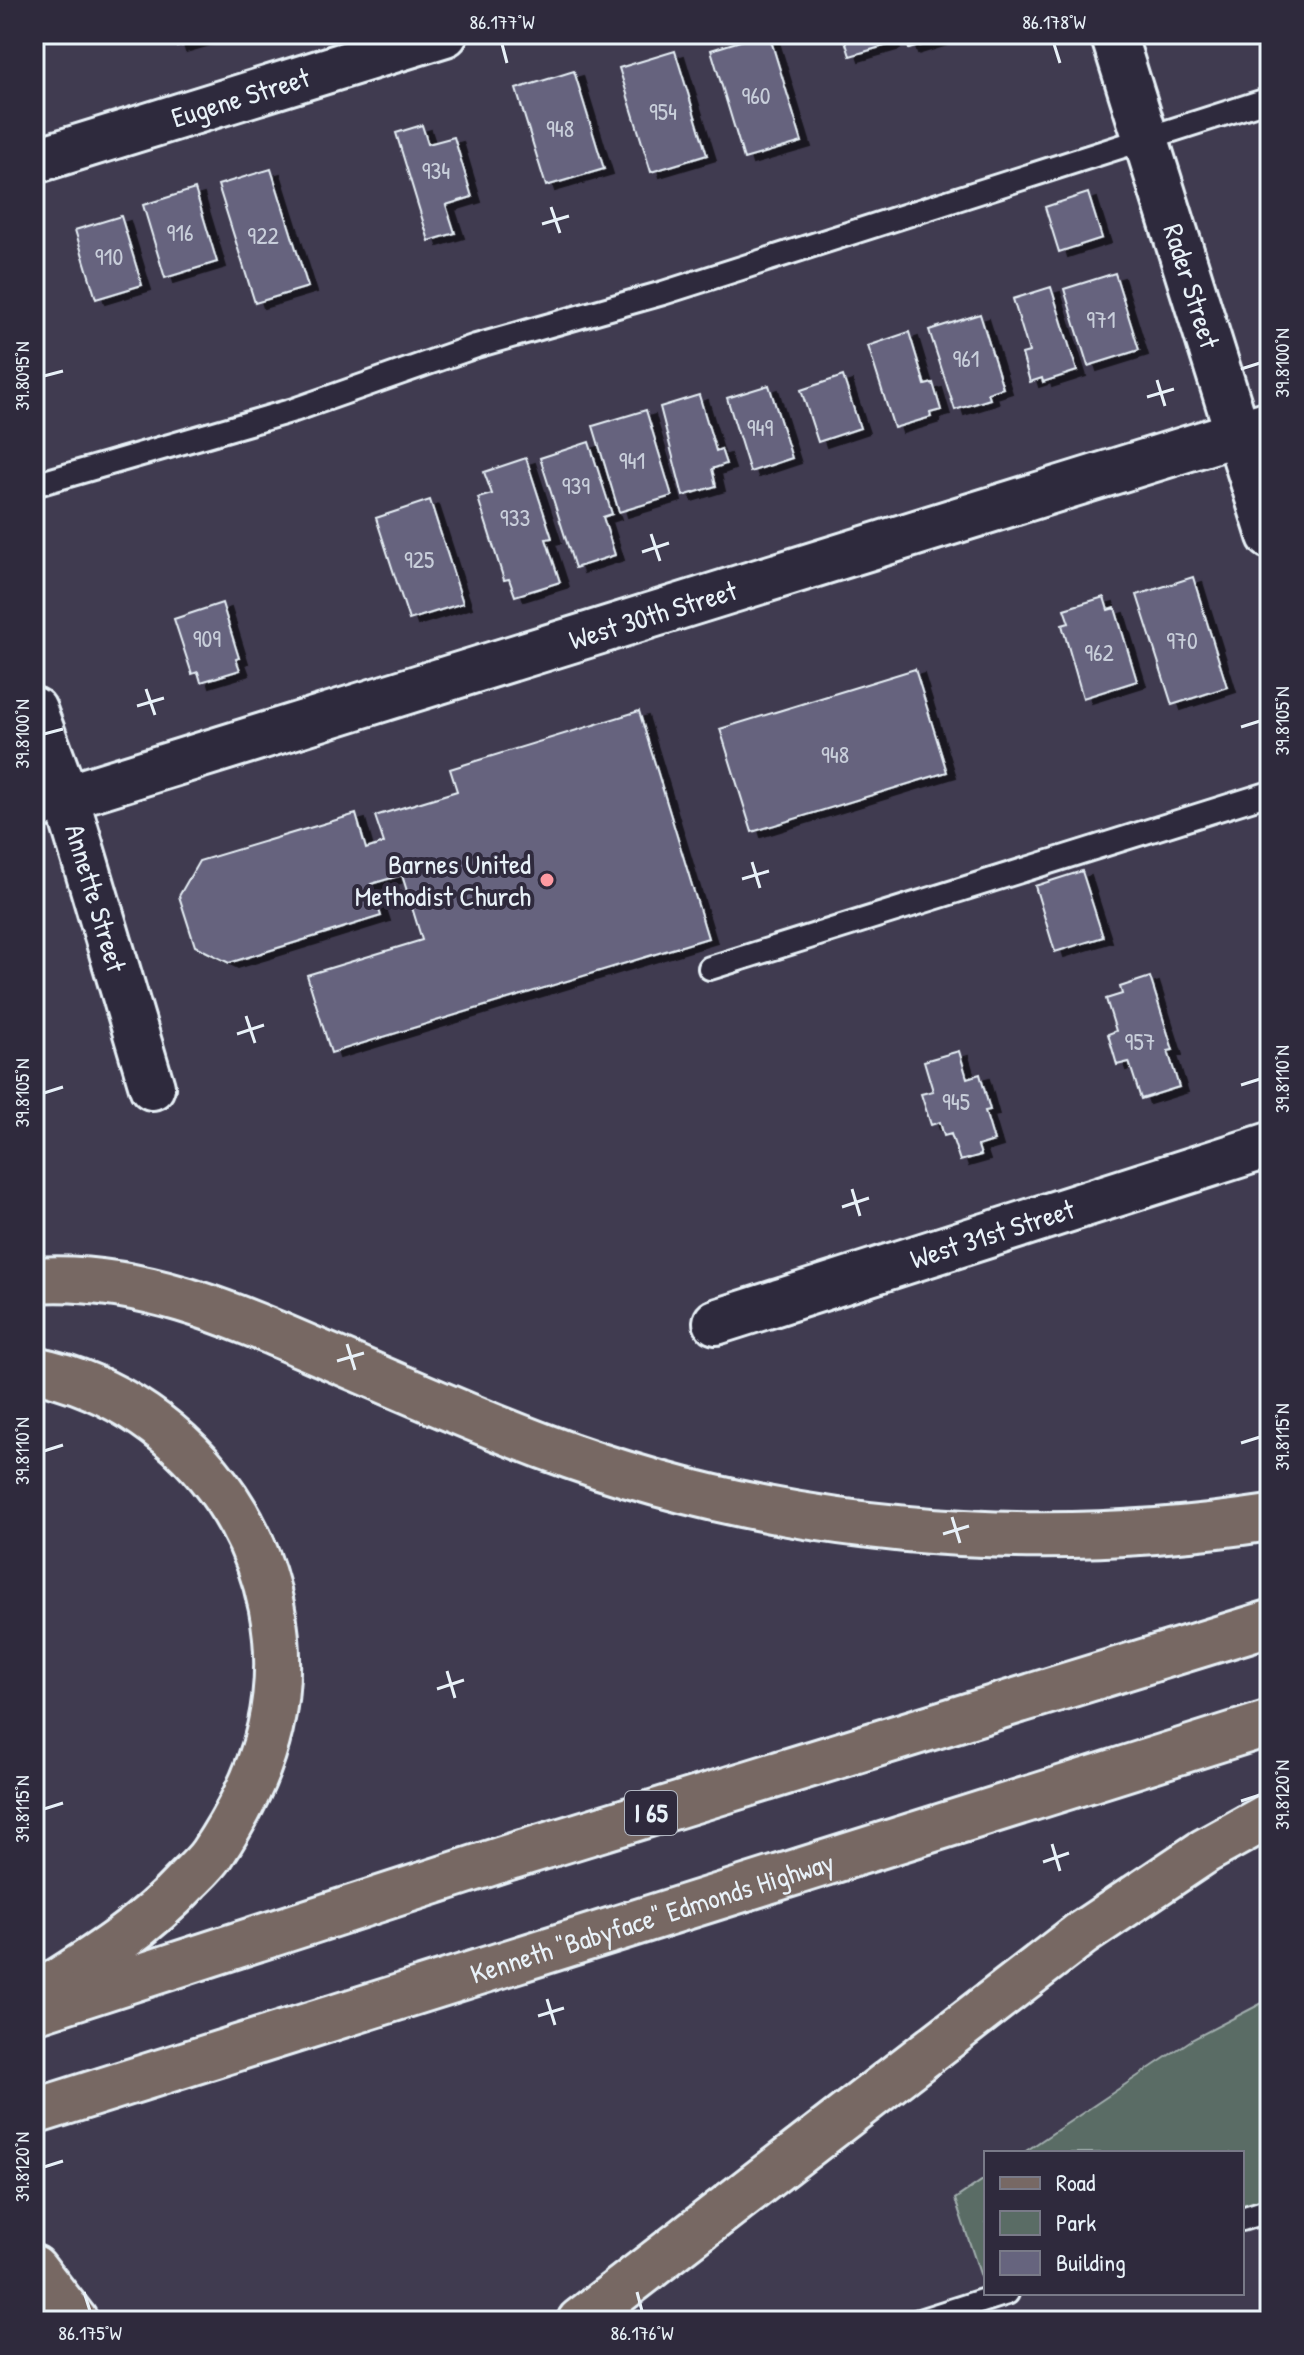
<svg xmlns="http://www.w3.org/2000/svg" width="1304" height="2355" font-family="'Patrick Hand',sans-serif">
  <defs>
    <filter id="shadow"><feDropShadow dx="9" dy="5" stdDeviation="0" flood-color="#0009"/></filter>
  </defs>
  <rect width="100%" height="100%" fill="#403b50"/>
  <filter id="ink" filterUnits="userSpaceOnUse"><feTurbulence type="fractalNoise" baseFrequency=".0125" numOctaves="2"/><feDisplacementMap in="SourceGraphic" scale="16" xChannelSelector="R" yChannelSelector="G"/><feConvolveMatrix kernelMatrix="1 2 1 2 8 2 1 2 1" color-interpolation-filters="sRGB"/></filter>
  <g filter="url(#ink)">
    <path fill="#5a6c65" stroke="#a1aeae" stroke-width="2" d="M1270,1999V2204L1242,2213V2153H1023L1193,2039Z
      M986,2178V2292L955,2199Z"/>
    <path fill="#66647e" stroke="#e8f1f8" stroke-width="2" filter="url(#shadow)" d="M173,34H222L177,47Z
      M763,34H769L802,142L744,159L711,50Z
      M843,34H888L891,44L850,56Z
      M904,34H958L909,49Z
      M675,51L707,155L651,172L619,68Z
      M574,71L604,169L546,186L516,89Z
      M422,125L428,144L454,137L472,197L446,205L455,233L429,241L396,133Z
      M271,169L308,287L255,303L218,185Z
      M195,189L217,262L165,278L143,205Z
      M1088,193L1102,238L1059,252L1045,207Z
      M121,216L142,285L96,299L75,230Z
      M1115,273L1139,350L1088,366L1064,289Z
      M1051,287L1077,371L1043,382L1042,378L1030,382L1022,354L1029,352L1013,299Z
      M980,314L1003,388L988,393L990,399L955,410L929,330Z
      M909,332L925,385L933,383L941,410L930,413L931,417L894,428L868,346Z
      M843,376L860,428L818,442L801,390Z
      M769,385L792,458L750,472L727,398Z
      M699,395L716,451L721,449L726,464L712,469L716,486L683,496L660,407Z
      M646,410L672,496L619,512L593,426Z
      M589,442L612,514L603,517L615,555L575,568L540,458Z
      M526,458L552,538L546,539L560,582L515,596L509,579L504,580L478,498L492,494L484,472Z
      M430,500L463,603L409,620L376,518Z
      M1193,577L1227,687L1172,705L1137,595Z
      M1104,597L1108,610L1115,608L1137,681L1083,698L1062,625L1069,623L1064,609Z
      M222,603L239,658L236,659L240,670L201,682L198,672L192,674L174,619Z
      M915,669L947,772L752,832L720,729Z
      M639,711L708,938L331,1053L307,975L422,940L402,875L371,884L381,916L229,963L195,946L179,896L199,861L356,814L366,849L384,843L375,816L457,791L450,769Z
      M1082,871L1103,937L1055,952L1035,886Z
      M1150,977L1173,1050L1168,1051L1179,1087L1141,1099L1129,1062L1117,1065L1108,1034L1116,1031L1106,999L1122,994L1120,987Z
      M959,1051L967,1078L980,1074L990,1110L985,1111L994,1141L978,1146L981,1155L960,1161L951,1134L944,1136L940,1122L931,1125L921,1094L933,1091L924,1061Z"/>
    <g fill="none" stroke-linecap="round" stroke-linejoin="round">
      <g stroke="#e8f1f8" stroke-width="28">
        <path id="lane" d="M34,485L294,410L476,346L663,293L1270,99
          M710,968L1270,793
          M1242,2219L1270,2210
          M919,2321L1007,2293"/>
      </g>
      <g stroke="#e8f1f8" stroke-width="50">
        <g id="street">
          <path id="s1" d="M1113,34L1270,536"/>
          <path id="s2" d="M34,161L445,34"/>
          <path id="s3" d="M34,710L66,797L152,1087"/>
          <path id="s4" d="M716,1322L1270,1145"/>
        </g>
      </g>
      <g stroke="#e8f1f8" stroke-width="50">
        <g id="secondary">
          <path id="s5" d="M34,807L1270,423"/>
        </g>
      </g>
      <g stroke="#e8f1f8" stroke-width="50">
        <path id="primary" d="M34,2268L75,2321"/>
      </g>
      <g stroke="#e8f1f8" stroke-width="50">
        <g id="highway">
          <path d="M34,1280C137,1273 231,1314 323,1354C396,1385 469,1418 543,1446C774,1533 1026,1555 1270,1518"/>
          <path d="M34,1369C196,1402 307,1563 270,1728C260,1773 238,1815 212,1854C206,1863 196,1872 188,1880C145,1927 92,1960 39,1993"/>
          <path d="M34,2011L506,1858L1270,1623"/>
          <path id="s6" d="M34,2112L1270,1723"/>
          <path d="M580,2321L1081,1934L1205,1851L1270,1815"/>
        </g>
      </g>
      <use href="#lane" stroke="#2f2a3d" stroke-width="22"/>
      <use href="#street" stroke="#2f2a3d" stroke-width="44"/>
      <use href="#secondary" stroke="#2f2a3d" stroke-width="44"/>
      <use href="#primary" stroke="#776864" stroke-width="44"/>
      <use href="#highway" stroke="#776864" stroke-width="44"/>
    </g>
  </g>
  <path fill="none" stroke="#e8f1f8" stroke-width="3" d="M502,44L507,63M1054,44L1060,63M551,207L560,233M542,224L569,216M1241,369L1260,363M44,376L63,371M1157,380L1165,406M1147,397L1174,389M651,534L660,561M642,552L669,543M146,689L155,715M137,706L164,698M1241,727L1260,721M44,734L63,729M752,862L760,888M742,879L769,871M246,1016L255,1043M237,1034L264,1025M1241,1085L1260,1079M44,1093L63,1087M852,1189L860,1216M842,1207L869,1198M347,1344L355,1370M337,1361L364,1353M1241,1443L1260,1437M44,1451L63,1445M952,1517L960,1543M943,1534L969,1526M447,1671L455,1698M437,1689L464,1680M1241,1801L1260,1795M44,1809L63,1803M1052,1844L1060,1871M1043,1862L1069,1853M547,1999L555,2025M538,2016L564,2008M44,2167L63,2161M84,2292L90,2311M637,2292L642,2311"/>
  <circle fill="#ff9aa2" stroke="#2f2a3d" stroke-width="3" cx="547" cy="880" r="8"/>
  <g text-anchor="middle" stroke-width="8" stroke-linejoin="round" paint-order="stroke">
    <g font-size="24" fill="#c8ceda">
      <text x="756" y="104">960</text>
      <text x="663" y="120">954</text>
      <text x="560" y="137">948</text>
      <text x="436" y="179">934</text>
      <text x="180" y="241">916</text>
      <text x="263" y="244">922</text>
      <text x="109" y="265">910</text>
      <text x="1101" y="328">971</text>
      <text x="966" y="367">961</text>
      <text x="760" y="436">949</text>
      <text x="632" y="469">941</text>
      <text x="576" y="494">939</text>
      <text x="515" y="526">933</text>
      <text x="419" y="568">925</text>
      <text x="207" y="647">909</text>
      <text x="1182" y="649">970</text>
      <text x="1099" y="661">962</text>
      <text x="835" y="763">948</text>
      <text x="1140" y="1050">957</text>
      <text x="956" y="1110">945</text>
    </g>
    <rect fill="#2f2a3d" stroke="#b0b5c0" stroke-width="2" x="625" y="1791" width="52" height="44" rx="6"/>
    <g font-size="26" font-weight="bold" fill="#e8f1f8">
      <text x="651" y="1822">I 65</text>
    </g>
    <g font-size="28" fill="#e8f1f8" stroke="#2f2a3d">
      <text dy="10" stroke="none"><textPath href="#s2" startOffset="216">Eugene Street</textPath></text>
      <text dy="10" stroke="none"><textPath href="#s1" startOffset="264">Rader Street</textPath></text>
      <text dy="10" stroke="none"><textPath href="#s5" startOffset="648">West 30th Street</textPath></text>
      <text dy="10" stroke="none"><textPath href="#s3" startOffset="198">Annette Street</textPath></text>
      <text dy="10" stroke="none"><textPath href="#s4" startOffset="290">West 31st Street</textPath></text>
      <text dy="10" stroke="none"><textPath href="#s6" startOffset="648">Kenneth "Babyface" Edmonds Highway</textPath></text>
    </g>
    <g font-size="28" fill="#e8f1f8" stroke="#2f2a3d" text-anchor="end">
      <text x="531" y="874">Barnes United<tspan x="531" dy="32">Methodist Church</tspan></text>
    </g>
  </g>
  <rect width="1304" height="2355" fill="none" stroke="#2f2a3d" stroke-width="88"/>
  <rect x="984" y="2151" width="260" height="144" fill="#2f2a3d" stroke="#797a88" stroke-width="2"/>
  <rect x="1000" y="2177" width="40" height="12" fill="#776864" stroke="#797a88" stroke-width="2"/>
  <text x="1056" y="2191" font-size="24" fill="#e8f1f8">Road</text>
  <rect x="1000" y="2211" width="40" height="24" fill="#5a6c65" stroke="#797a88" stroke-width="2"/>
  <text x="1056" y="2231" font-size="24" fill="#e8f1f8">Park</text>
  <rect x="1000" y="2251" width="40" height="24" fill="#66647e" stroke="#797a88" stroke-width="2"/>
  <text x="1056" y="2271" font-size="24" fill="#e8f1f8">Building</text>
  <rect x="44" y="44" width="1216" height="2267" fill="none" stroke="#e8f1f8" stroke-width="3"/>
  <g font-size="20" text-anchor="middle" fill="#e8f1f8">
    <text x="502" y="29">86.177°W</text>
    <text x="1054" y="29">86.178°W</text>
    <text transform="translate(1282 363) rotate(-90)" y="7">39.8100°N</text>
    <text transform="translate(22 376) rotate(-90)" y="7">39.8095°N</text>
    <text transform="translate(1282 721) rotate(-90)" y="7">39.8105°N</text>
    <text transform="translate(22 734) rotate(-90)" y="7">39.8100°N</text>
    <text transform="translate(1282 1079) rotate(-90)" y="7">39.8110°N</text>
    <text transform="translate(22 1093) rotate(-90)" y="7">39.8105°N</text>
    <text transform="translate(1282 1437) rotate(-90)" y="7">39.8115°N</text>
    <text transform="translate(22 1451) rotate(-90)" y="7">39.8110°N</text>
    <text transform="translate(1282 1795) rotate(-90)" y="7">39.8120°N</text>
    <text transform="translate(22 1809) rotate(-90)" y="7">39.8115°N</text>
    <text transform="translate(22 2167) rotate(-90)" y="7">39.8120°N</text>
    <text x="90" y="2340">86.175°W</text>
    <text x="642" y="2340">86.176°W</text>
  </g>
</svg>
